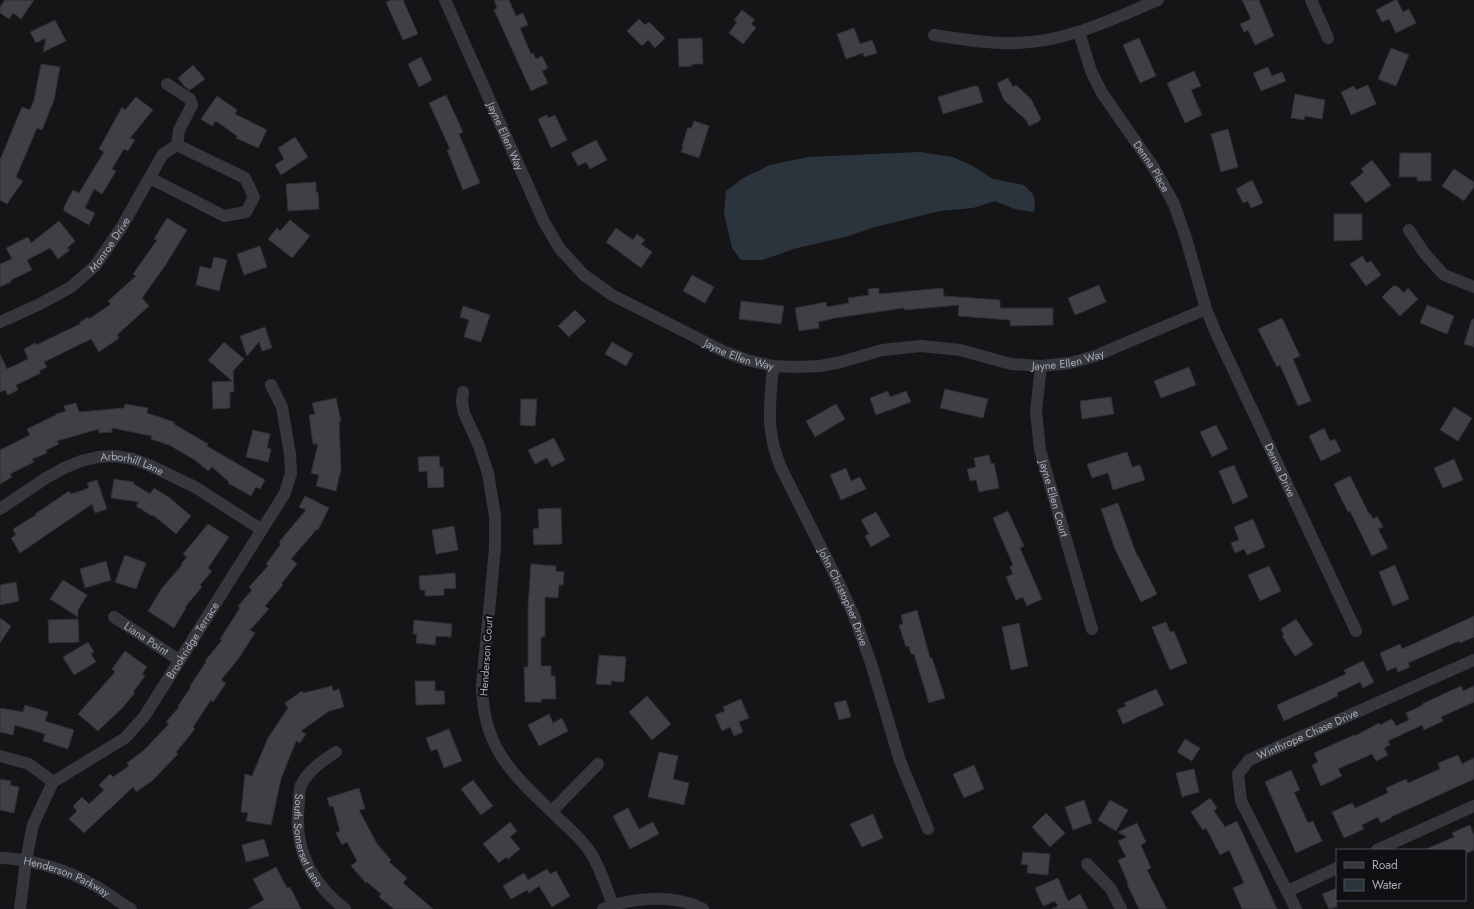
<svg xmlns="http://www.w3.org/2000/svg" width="1474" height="909" font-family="Jost,sans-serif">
  <rect width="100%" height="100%" fill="#151518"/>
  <path fill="#2b343c" d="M920,152L953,157L973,166L993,179L1024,185L1033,194L1035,202L1034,212L1015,209L995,201L973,208L940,211L875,227L849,236L797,248L762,260H741L732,248L724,213L726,191L743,178L770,165L808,157Z"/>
  <path fill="#3f4045" stroke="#2f2f34" d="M5,0H34L21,19L13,13L9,19L0,13V7Z
    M392,0H403L418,34L403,40L386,2Z
    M494,0H509L516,16L523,13L528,25L520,28L531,54L533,53L536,59L542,56L548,68L542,71L548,83L531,91L494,10L497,8Z
    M1242,0H1259L1274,36L1255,45L1248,30L1244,32L1240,24L1251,19Z
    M1395,0H1397L1403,12L1409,9L1416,23L1396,33L1389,19L1382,22L1376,10Z
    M742,10L755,20L751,24L756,28L743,44L729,33L737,22L734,20Z
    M639,19L645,25L649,22L665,38L655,48L648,40L642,46L627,31Z
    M55,20L66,41L43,52L46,38L36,43L30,32Z
    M854,28L860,44L872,40L877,53L864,57L863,53L846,59L837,34Z
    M702,38L703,64H692V66L679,67L678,39Z
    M1139,38L1156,76L1140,83L1123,45Z
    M1391,48L1409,55L1396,86L1378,79Z
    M421,57L432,80L419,87L408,64Z
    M41,64L60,67L54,100L42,130L37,128L16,177L23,181L7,204L0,200V160L22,107L30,110L34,100Z
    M193,65L205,79L190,90L185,87L178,78Z
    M1268,67L1272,76L1282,72L1286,81L1261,91L1253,73Z
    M1194,71L1201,86L1191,90L1202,115L1185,123L1167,83Z
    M1008,78L1013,87L1016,85L1031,99L1041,119L1038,122L1029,126L1026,120L1004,100L997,83Z
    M1368,85L1376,104L1351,115L1341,92L1354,86L1356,90Z
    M974,86H978L983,102L943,114L938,97Z
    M1295,94L1325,100L1322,119L1305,116L1304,120L1291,118Z
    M446,95L463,132L459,134L480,183L463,190L447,150L450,149L429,103Z
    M217,96L237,110L235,114L267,130L258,148L236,138L237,136L216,121L212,126L201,119Z
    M136,97L153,110L130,138L135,140L128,151L124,149L112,169L116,171L102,194L94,189L85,208L95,213L89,225L64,211V207L73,190L79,193L104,152L99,149L122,107L125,110Z
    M547,115L548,118L555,115L567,140L551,148L538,119Z
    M694,121L709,126L699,158L681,152L683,146H682L688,127L691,129Z
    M1228,129L1238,167L1221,172L1211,134Z
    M295,137L308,157L281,175L275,165L284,159L278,148Z
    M596,140L607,160L590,169L586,162L578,166L571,153Z
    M1400,153H1431V181H1417V177H1399Z
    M1372,160L1391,185L1366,203L1350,183L1364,172L1361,169Z
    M1454,169L1474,182V187L1464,201L1442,186Z
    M1252,180L1263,203L1251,208L1248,201L1243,203L1236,189Z
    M316,182V192H318L319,209L288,211L286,184Z
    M1334,214H1362V240L1334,241Z
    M167,218L187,230L165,266L142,298L149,306L117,335L119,338L99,352L91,339L44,362L47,367L39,371L41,373L16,385L18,390L8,395L5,390L0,392V354L7,369L28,359L24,349L35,343L36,345L80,324V322L88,317L89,319L111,304L108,301L136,276L133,274L157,240L154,239Z
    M290,220L310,236L292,258L268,239L277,228L280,231Z
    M59,221L75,241L67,248L70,250L58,259L50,248L27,260L32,270L11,280V282L0,287V264L12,259L6,248L28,237L31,243Z
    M616,228L633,240L637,234L645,240L641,244L652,252L641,268L606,242Z
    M260,246L267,267L244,275L237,254Z
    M1362,256L1367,263L1371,261L1381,275L1366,286L1350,264Z
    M214,257L227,260L219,291L196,285L200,266L211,269Z
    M692,275L714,287L705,303L683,291Z
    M1099,285L1106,302L1075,315L1068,298Z
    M1393,286H1397L1404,293L1408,288L1418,299L1400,316L1382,297Z
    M879,288V294L943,288L944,296L1000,300V308H1053V325L1010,326V320L958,316L959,305L905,310L904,308L835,318L818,322L819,328L799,331L795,308L826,302L827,307L849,303L848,298L869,295L868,289Z
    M741,301L784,306L781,324L739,319Z
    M1427,305L1454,316L1447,334L1420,323Z
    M463,306L490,315L481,342L464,337L469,320L460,317Z
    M575,310L586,321L569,337L558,326Z
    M1282,318L1300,356L1293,359L1311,401L1298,406L1280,365L1277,367L1258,329Z
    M1472,319H1474V347L1464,344Z
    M265,327L272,348L262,351L259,342L247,356L240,336Z
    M224,342L244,359L233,371L234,392H230V408L213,409L212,382L232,381L208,360Z
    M612,342L633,354L626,366L605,354Z
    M1189,367L1196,385L1161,398L1154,381Z
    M945,389L988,399L983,418L940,408Z
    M888,391L890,397L906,391L911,402L876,415L870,398Z
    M1111,397L1114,414L1082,419L1080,401Z
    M336,398L341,422H339L341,469L336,491L316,486L319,475L311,473L318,444H313L309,415L315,414L312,403Z
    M521,399H537L535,426L520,425Z
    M76,403L79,412L124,408L125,404L148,408L147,413L174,422V424L208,444L207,446L265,480L260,489L256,487L251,496L228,483L229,482L212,467L208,471L195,460L169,445L151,439L152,436L112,428V432L99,433V429L57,441L59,444L46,450L47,453L32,459L34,462L10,474L12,477L0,484V450L30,435L27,429L56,415V414L66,411L64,406Z
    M836,404L845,419L815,437L806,421Z
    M1454,407L1472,418L1458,441L1440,430Z
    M1216,425L1228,449L1212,457L1200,432Z
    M1324,428L1330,441L1335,439L1341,451L1321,461L1309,436Z
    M253,430L270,434L267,448L271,449L268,462L246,457Z
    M554,438L565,460L552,467L547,458L535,464L528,450Z
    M1127,452L1132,467L1140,465L1145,480L1113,490L1108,473L1092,478L1087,464Z
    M989,455L991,464L994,463L999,488L979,492L976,480L970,481L967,469L976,467L974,458Z
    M439,456L440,467H443L444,487L428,488L427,471L419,472L418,457Z
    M1454,459L1463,480L1443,488L1434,468Z
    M1234,465L1248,497L1233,504L1219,471Z
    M846,468L851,481L860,477L866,489L841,500L830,475Z
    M1350,476L1369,514L1370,513L1373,519L1377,516L1383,527L1378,529L1388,548L1372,556L1350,511L1348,512L1334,484Z
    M114,479L134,482V484L150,494L154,488L170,498L191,516L176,534L153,515L152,516L136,506L139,502L111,498Z
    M97,480L107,509L95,513L92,504L20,553L11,538L16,535L13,529L36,515L35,514L69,491L71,494L89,488L87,483Z
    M305,496L329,508L318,530L317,529L291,559L297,564L281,584L283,585L265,606L269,609L250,630L255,633L239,658L221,680L226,683L213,702L211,700L193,727L195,729L176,752L178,754L152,781L136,792L133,787L84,833L69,819L77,811L73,806L82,797L89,804L104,790L99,785L110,774L113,777L129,766L127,763L143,751L169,724L166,722L179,707L178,706L191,687L190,686L206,662L205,661L222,640L220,639L240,608L238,606L252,590L249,587L268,566L266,564L281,544L279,542L306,510L299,507Z
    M1118,503L1137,556H1138L1157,594L1141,602L1115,549L1101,509Z
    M561,508L562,544L534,545L533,529L539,528L538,509Z
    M1008,511L1024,546L1020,548L1042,599L1027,606L1023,597L1016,600L1006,577L1013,574L1010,567L1013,565L993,518Z
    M876,512L890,536L871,547L865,536L869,534L861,520Z
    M1253,519L1265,547L1247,555L1244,549L1235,553L1231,543L1239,540L1234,527Z
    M208,524L229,537L208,568L212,571L200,585L202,587L185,607L186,608L174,628L148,611L162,588L182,565L181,564L187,557L183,554Z
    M454,526L458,550L436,554L432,530Z
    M125,555L146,563L136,589L115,582Z
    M106,561L111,580L85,588L80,569Z
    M531,564L556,566V571L564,572L563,585H559L558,598L545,597V637H541V666H551V676H555L556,699H541L542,702H525L524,667H528V607Z
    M1395,565L1409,599L1393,606L1379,572Z
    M1269,566L1281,591L1260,601L1248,575Z
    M455,573L456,588L444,589V595L425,596V590H420L419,576Z
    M63,580L87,595L78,610V617L50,599Z
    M16,582L19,601L0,605V585Z
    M917,610L930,658H932L945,698L929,703L914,654H911L909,646L906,647L899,625L903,624L901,615Z
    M1474,616V637L1460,643L1459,641L1408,663L1410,667L1398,672L1396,667L1387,671L1380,653L1400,644L1402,649Z
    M0,618L11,626L0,643Z
    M78,619L79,642L49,643L48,620Z
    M1296,619L1313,645L1295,656L1282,636L1284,635L1281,629Z
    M414,620L452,624L451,637L436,636L435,645L416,643L417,634H413Z
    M1166,622L1170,632L1174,631L1187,663L1170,670L1152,627Z
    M1019,623L1028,666L1011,670L1002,627Z
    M88,642L94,652L91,654L96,662L74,675L63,657Z
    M125,651L147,667L142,674L145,676L133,692L135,693L122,708L98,731L78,714L115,672L112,669Z
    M599,655L626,657L624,682L611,681V685L596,684Z
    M1363,661L1374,682L1363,688L1360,682L1337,693L1338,696L1284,721L1277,705L1346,674L1344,670Z
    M415,681H435V691H444L445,704L416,705Z
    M332,686L333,691L339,689L344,707L329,711L301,731L306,734L300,743L296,741L281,779L271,825L246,821L248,813L241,812L245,774L252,776L268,738L288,708L285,703L302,691L303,693Z
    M1461,686L1463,691L1474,686V702L1441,717L1443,721L1424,730L1422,725L1388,741L1390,745L1384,748L1388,755L1376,761L1372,754L1338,769L1342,776L1321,786L1312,765L1318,762L1314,753L1354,735L1355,736L1379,723L1380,725L1392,719L1396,726L1409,720L1406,713L1423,705L1422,704Z
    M1156,689L1164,705L1123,724L1117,710L1126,706L1124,703Z
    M647,696L671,724L652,740L629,712Z
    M741,699L749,718L739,722L743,732L734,736L730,727L722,731L715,715L725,711L723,707Z
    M846,700L851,717L839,720L834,703Z
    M25,705L48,712L45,721L74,730L68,749L43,741L45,734L15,725L13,735L0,732V708L23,712Z
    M549,714L553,723L562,718L568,731L539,746L528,725Z
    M449,729L462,761L444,768L437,749L431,751L426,738Z
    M1185,739L1200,748L1192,761L1177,752Z
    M659,752L678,756L673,779L689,783L684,805L648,797Z
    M1458,755L1462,764L1474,758V779L1391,817V818L1381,823L1378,817L1362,825L1364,829L1344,838L1332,812L1352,803L1355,808L1388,793L1386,788L1406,779L1408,783L1440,769L1438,763Z
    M974,765L984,789L964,798L953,774Z
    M1194,769L1199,792L1182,797L1176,773Z
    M1291,770L1300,790L1294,792L1308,823L1313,821L1322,841L1296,853L1265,782Z
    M0,779L11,781L10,785L19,787L14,813L0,810Z
    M473,780L493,806L481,815L461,789Z
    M359,788L365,809L359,810L377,844L391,860L389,862L407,878L403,883L433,909H394L379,897L381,894L367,882L366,883L351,866L357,861L347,842L342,845L336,833L340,831L333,806L330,807L327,798Z
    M1210,798L1217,808L1214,811L1225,827L1237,821L1277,909H1242L1233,888L1244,883L1229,850L1220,855L1206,828L1203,830L1191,812Z
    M1084,800L1092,823L1073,830L1065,807Z
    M1110,800L1128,810L1116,831L1098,820Z
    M628,808L639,829L653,822L659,834L630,849L613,816Z
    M1046,813L1065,833L1050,847L1032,827Z
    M873,814L883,838L862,847L850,824Z
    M510,822L517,831L510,837L520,849L508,859L506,857L499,863L483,844Z
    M1137,823L1146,842L1141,845L1151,868L1147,870L1167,909H1139L1127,884L1128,883L1118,860L1126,857L1118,841L1127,837L1118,832Z
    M1470,825L1474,835V850L1465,854V850H1424L1454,837L1452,833Z
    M264,839L269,856L246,862L242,845Z
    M1023,852L1050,854L1048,875L1027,873L1028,865L1021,864Z
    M276,867L287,888L290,887L301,909H248L264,900L253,879Z
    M547,869L550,874L556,871L570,896L552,907L539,886L529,893L527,890L511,899L503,886L524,873L528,880Z
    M1058,878L1068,901L1080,894L1088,909H1052L1058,906L1055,901L1043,906L1035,888Z
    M1337,888V907L1329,909L1322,894Z"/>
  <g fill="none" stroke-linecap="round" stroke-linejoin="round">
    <g stroke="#36373d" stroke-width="12">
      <path id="s1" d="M445,0L544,222L560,249L584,275L612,295L725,352L747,360L773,366L796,367L820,366L841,362L882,350L921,346L960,350L1011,364L1041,366L1070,363L1095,356L1206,309"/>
      <path d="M1311,0L1328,38"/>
      <path id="s2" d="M1079,32L1091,71L1102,93L1154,168L1174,204L1186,238L1206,309L1216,333L1356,631"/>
      <path d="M934,35C961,39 989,44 1016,43C1067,42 1112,19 1158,0"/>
      <path d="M150,178L224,216L246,212L254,197L245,178L177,145"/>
      <path d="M1409,230L1425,254L1444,275L1474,287"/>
      <path id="s3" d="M0,322L40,304L71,287L95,266L121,228L163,154L177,145L179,130L192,105L190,99L167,84"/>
      <path id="s4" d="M773,366C770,406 765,429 781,468L837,579L854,616L871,663L900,761L928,829"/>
      <path id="s5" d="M1041,366L1036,411L1040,450L1092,629"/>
      <path d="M463,392L462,403L464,413L479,446L488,473L495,516V548L482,685C483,752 515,775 559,819C570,829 582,839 590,852C601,868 606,888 613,905"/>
      <path id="s6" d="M0,509L46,478L64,468L81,461L98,457L115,456L133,459L149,465L195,487L262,530"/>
      <path id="s7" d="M114,617L179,660"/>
      <path id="s8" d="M336,752C322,761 309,770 301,785C299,790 299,798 299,803C293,848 310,882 345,909"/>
      <path d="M0,756L29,764L53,782"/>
      <path d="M552,811L598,764"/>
      <path d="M1377,850L1474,806"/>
      <path id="s9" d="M0,858C28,858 67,870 92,884C106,891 117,901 131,909"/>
      <path d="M1087,864L1111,889L1121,909"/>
      <path d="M1288,891L1337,868"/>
      <path id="s10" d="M20,909L26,860L33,825L53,782L125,738L144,717L285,493L291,473L290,454L282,407L271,385"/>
      <path d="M603,909C632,897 675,894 703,909"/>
      <path id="s11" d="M1296,909L1241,801L1238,774L1249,760L1474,660"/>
    </g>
  </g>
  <g text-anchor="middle" stroke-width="4" stroke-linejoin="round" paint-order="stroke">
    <g font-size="11" fill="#a7acb8" stroke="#101013">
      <text dy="4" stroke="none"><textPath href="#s1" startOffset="149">Jayne Ellen Way</textPath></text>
      <text dy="4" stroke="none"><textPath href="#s2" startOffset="154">Denna Place</textPath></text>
      <text dy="4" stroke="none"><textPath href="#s3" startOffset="137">Monroe Drive</textPath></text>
      <text dy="4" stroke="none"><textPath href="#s1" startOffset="485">Jayne Ellen Way</textPath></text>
      <text dy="4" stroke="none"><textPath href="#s1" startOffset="821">Jayne Ellen Way</textPath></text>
      <text dy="4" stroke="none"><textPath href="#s6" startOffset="147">Arborhill Lane</textPath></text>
      <text dy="4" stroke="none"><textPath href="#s2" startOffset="485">Denna Drive</textPath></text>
      <text dy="4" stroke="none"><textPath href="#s5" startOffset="135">Jayne Ellen Court</textPath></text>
      <text dy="4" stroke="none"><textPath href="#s4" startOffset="247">John Christopher Drive</textPath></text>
      <text dy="4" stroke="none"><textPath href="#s7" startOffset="39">Liana Point</textPath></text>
      <text dy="4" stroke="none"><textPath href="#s10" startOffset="336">Brookridge Terrace</textPath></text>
      <text transform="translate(486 656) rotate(-86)" y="4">Henderson Court</text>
      <text dy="4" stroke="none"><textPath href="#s11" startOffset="230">Winthrope Chase Drive</textPath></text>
      <text dy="4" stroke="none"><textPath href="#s8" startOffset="106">South Somerset Lane</textPath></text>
      <text dy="4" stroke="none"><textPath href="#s9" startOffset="70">Henderson Parkway</textPath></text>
    </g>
  </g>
  <rect x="1336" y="849" width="130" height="52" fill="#101013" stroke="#4c4e55"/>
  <rect x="1344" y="862" width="20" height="6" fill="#36373d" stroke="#4c4e55"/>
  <text x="1372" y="869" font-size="12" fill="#a7acb8">Road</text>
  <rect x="1344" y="879" width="20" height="12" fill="#2b343c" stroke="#4c4e55"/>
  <text x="1372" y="889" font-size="12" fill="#a7acb8">Water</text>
</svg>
